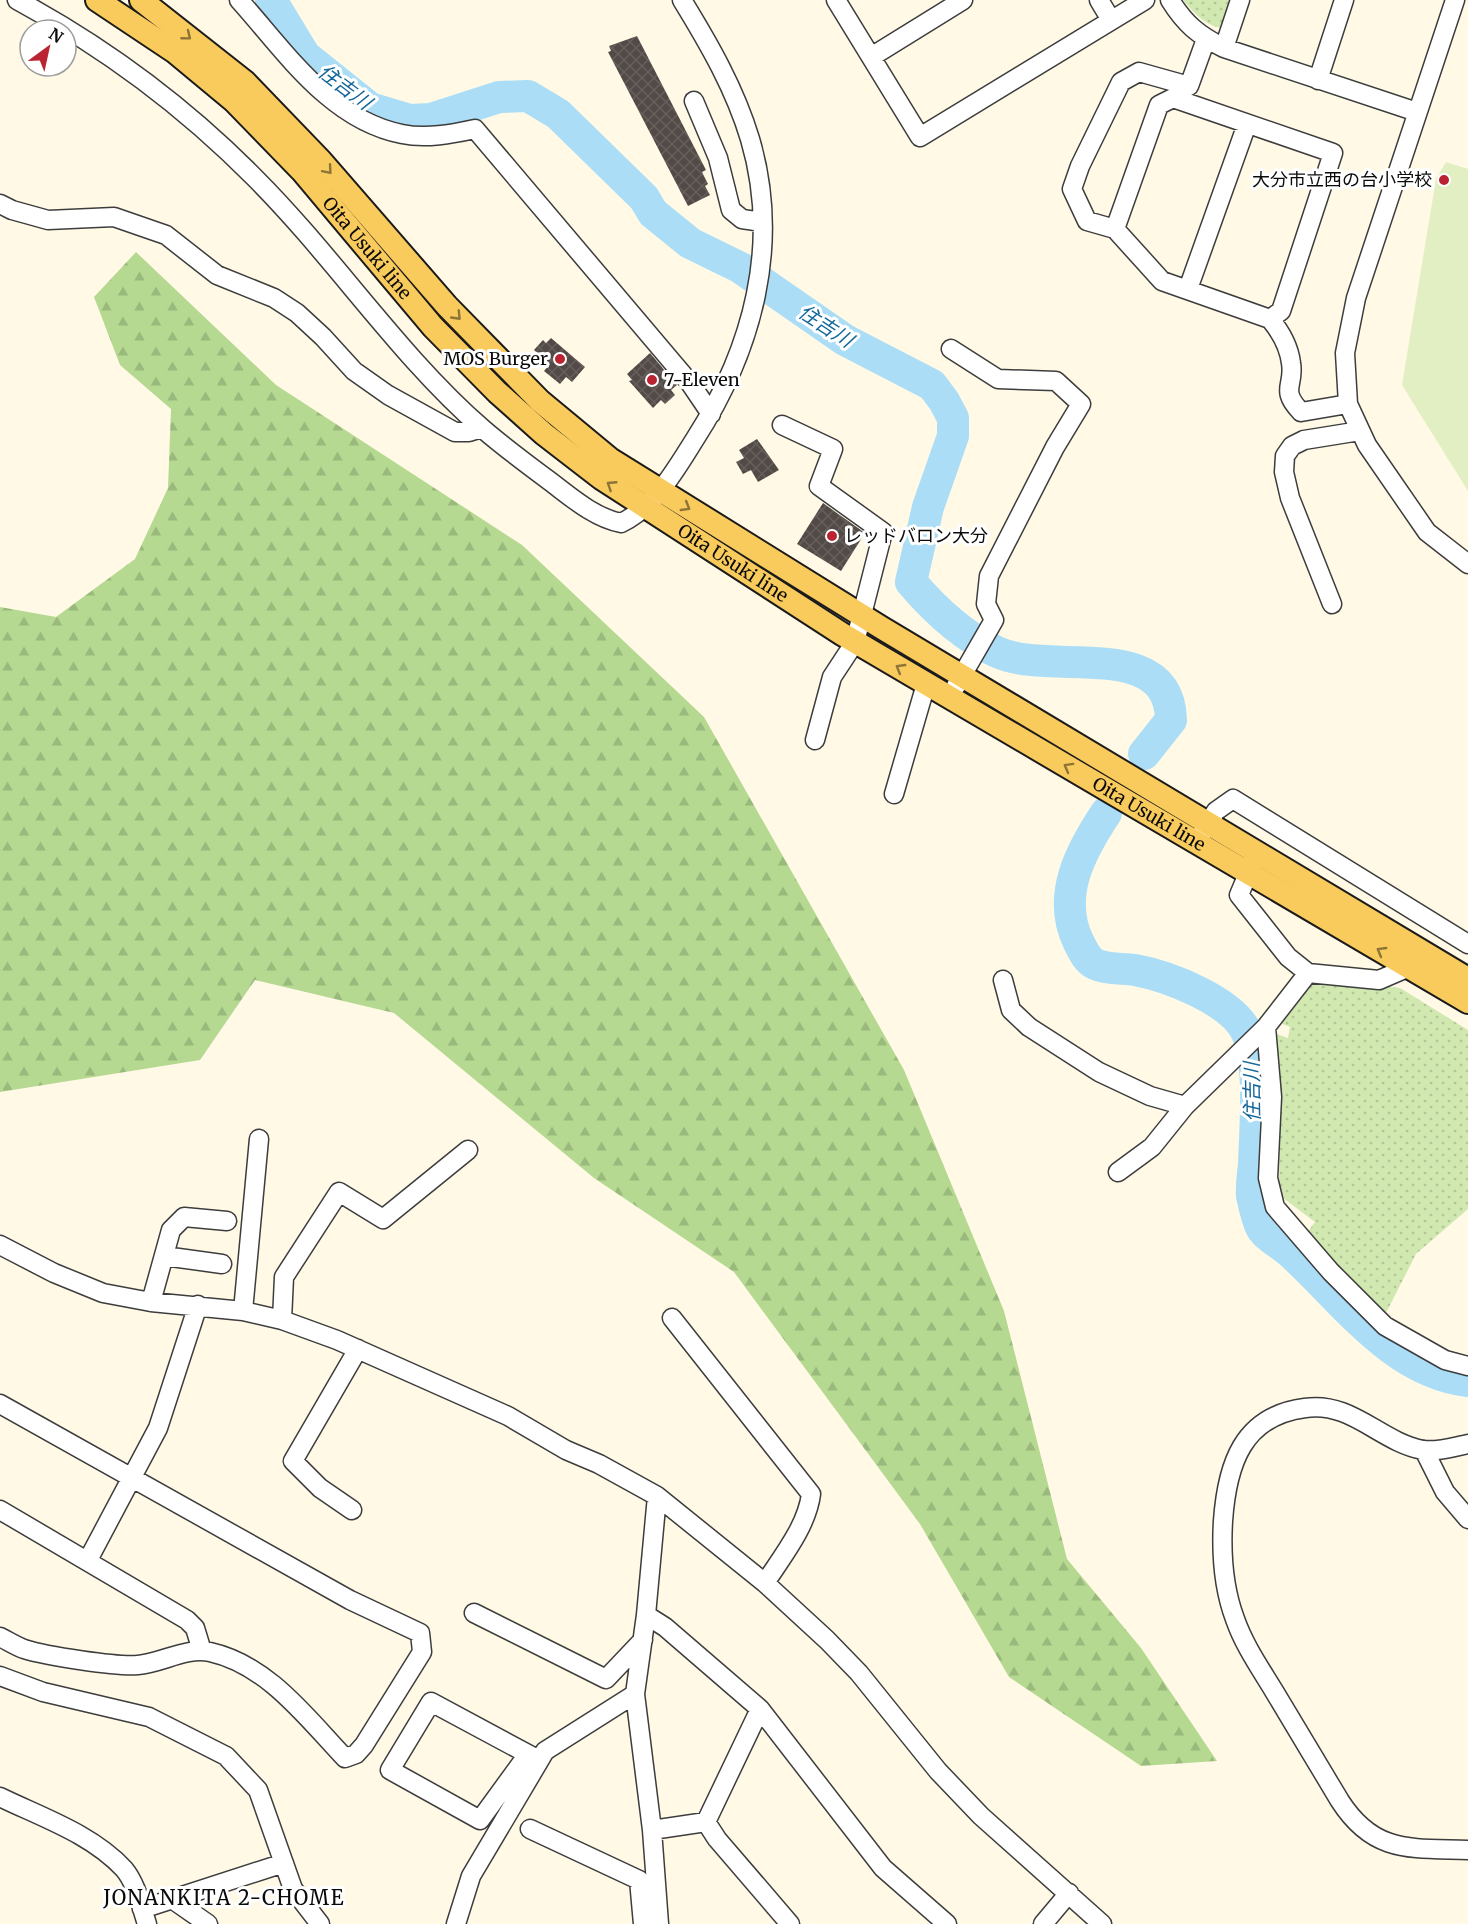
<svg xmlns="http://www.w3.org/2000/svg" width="1468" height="1924" font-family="Merriweather,'Noto Sans JP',serif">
  <defs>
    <pattern id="forest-firs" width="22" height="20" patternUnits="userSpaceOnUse" patternTransform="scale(1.5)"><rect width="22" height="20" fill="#b5d991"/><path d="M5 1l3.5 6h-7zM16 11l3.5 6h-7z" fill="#9ab97c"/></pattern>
    <pattern id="park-dots" width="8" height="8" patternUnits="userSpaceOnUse" patternTransform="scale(1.5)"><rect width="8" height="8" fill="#d1e8b1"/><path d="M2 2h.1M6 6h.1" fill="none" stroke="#b2c697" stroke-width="1.8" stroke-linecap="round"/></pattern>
    <pattern id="building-cross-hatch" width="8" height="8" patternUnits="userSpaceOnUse" patternTransform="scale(1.5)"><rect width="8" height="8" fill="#524a46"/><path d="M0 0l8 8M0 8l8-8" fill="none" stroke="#66605c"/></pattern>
  </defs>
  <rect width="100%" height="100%" fill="#fff9e6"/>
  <path fill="url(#forest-firs)" d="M136,252L276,385L522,545L704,717L904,1070L1004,1311L1067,1559L1141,1648L1217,1761L1141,1766L1009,1677L920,1524L734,1272L594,1178L394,1013L255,980L200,1060L0,1092V607L56,617L135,559L168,488L171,409L120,365L94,297Z"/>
  <path fill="url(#park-dots)" d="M1183,0H1231L1222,28C1206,26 1193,12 1183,0Z
    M1341,981L1400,988L1468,1030V1209L1416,1254L1386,1313L1306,1234L1315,1222L1279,1195L1280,1084L1276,1039L1277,1034L1288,1038L1290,1027L1278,1022L1309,982Z"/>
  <path fill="#e2efc3" d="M1446,162L1468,169V491L1402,385L1436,179Z"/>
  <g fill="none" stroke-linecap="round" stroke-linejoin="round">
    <path stroke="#abdef6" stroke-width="32" d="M271,0L305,56L370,108L410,120L431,119L499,97L528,96L558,114L644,198L653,213L690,243L741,268L845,340L932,385L944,401L953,418V436L928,507L911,582C934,609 964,637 997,652C1051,677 1169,635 1171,720L1144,754
      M1106,813C1080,852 1056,897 1079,943C1083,951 1087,960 1095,964C1108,970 1122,968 1135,970C1168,976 1233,1001 1247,1033C1261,1062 1255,1131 1254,1164C1253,1174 1251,1186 1252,1196C1254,1205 1257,1219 1261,1227C1266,1237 1283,1245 1291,1253C1344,1301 1392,1372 1468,1381"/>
  </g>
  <path fill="url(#building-cross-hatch)" d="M637,36L706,170L702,172L708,184L705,186L710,195L688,206L608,52L611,51L609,46Z
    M551,338L585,367L572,382L566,377L560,384L544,371L550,364L534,350L543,340L546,343Z
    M650,353L677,385L671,390L675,395L665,404L661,400L653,408L629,381L632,380L627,374Z
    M757,439L779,470L758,482L751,470L743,474L736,462L744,458L739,450Z
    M823,503L865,533L841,571L797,544Z"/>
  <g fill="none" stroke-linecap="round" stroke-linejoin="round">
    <g stroke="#3d3d3d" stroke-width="21">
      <path id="minor" d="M17,0C106,48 184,106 255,178C335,258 398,355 483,429C505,448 528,465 551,482C572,498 595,518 621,523C655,507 676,469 695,439C753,349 781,244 750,139C735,89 709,44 682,0
        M239,0C285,51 330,120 402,134C426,139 452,134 475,129L690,383L711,414
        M836,0L920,137L1145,0
        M1099,0L1111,20
        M1170,0C1185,24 1198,35 1224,48L1417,112
        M1455,0L1356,298L1345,353L1348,404L1367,445L1427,532L1468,564
        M1224,48L1240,0
        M871,57L963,0
        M1318,80L1344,0
        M694,101L718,158L731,210L742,219L762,222
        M0,204L12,210L48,220L114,217L166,235L217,275L274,298L297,313L323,337L354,371L388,395L455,432H469L482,428
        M1115,229L1087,221L1072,189L1080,166L1121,82L1139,72L1189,86L1206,39
        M1188,289L1247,124
        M1270,319L1281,311L1333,153L1173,98L1159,105L1115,229L1162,281L1270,319C1280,331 1289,347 1291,363C1295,386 1279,389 1301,412L1348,404
        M951,349L998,379L1056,381L1081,404L1055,447L989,576L986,604L994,620L956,686
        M782,425L833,449L819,486L883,532L855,642L832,677L815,740
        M1332,604L1290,498L1284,472L1285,456L1292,446L1304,440L1360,431
        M894,794L926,684
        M1201,835L1216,811L1233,799L1468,944
        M1308,973L1379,980L1409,967
        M1003,980L1011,1010L1029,1027L1099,1072L1150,1096L1185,1106
        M1266,1027L1272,1097L1268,1178L1275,1207L1331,1272L1385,1326L1445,1360L1468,1366
        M1118,1172L1152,1147L1185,1106L1266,1027L1308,973L1288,957L1239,895L1253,862
        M0,1245L54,1273L103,1293L151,1302L243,1311L282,1320L337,1340L508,1416L566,1450L599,1464L657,1496L765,1583L827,1640L859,1673L938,1771L981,1816L1102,1924
        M164,1256L222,1264
        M151,1302L171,1230L184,1217L227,1221
        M243,1311L259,1139
        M672,1318L811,1494C807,1526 782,1557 765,1583
        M282,1320L284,1277L339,1192L383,1219L468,1150
        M0,1404L350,1600L420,1633L422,1652L364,1745L356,1754L345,1758C306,1717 268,1665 210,1652C186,1647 162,1663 138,1665C117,1667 46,1656 24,1649C16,1646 8,1641 0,1637
        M1468,1444C1453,1447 1438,1452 1423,1450C1380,1442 1352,1401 1305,1408C1242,1416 1227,1465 1223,1521C1221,1555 1223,1587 1235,1619C1244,1645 1260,1668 1274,1691C1296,1728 1318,1764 1340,1801C1374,1854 1411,1848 1468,1850
        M1424,1450L1445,1492L1468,1519
        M657,1496L646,1615L635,1694L652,1830L659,1924
        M0,1510L187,1620L195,1628L202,1651
        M352,1510L320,1488L293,1461L358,1349
        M88,1560L158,1428L198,1305
        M474,1613L606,1679L643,1640
        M646,1615L665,1627L760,1709L883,1868L947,1924
        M0,1676L43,1692L149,1717L226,1756L258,1790L293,1889L320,1924
        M528,1754L480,1820L390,1770L431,1702L539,1760
        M0,1797C41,1817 92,1834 124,1869C136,1883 141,1906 147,1924
        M706,1822L717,1839L790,1924
        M530,1829L639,1880L643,1924
        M652,1830L706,1822L760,1709
        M172,1899L208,1924
        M142,1909L284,1863
        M456,1924L471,1876L545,1751L635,1694
        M1043,1924L1069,1893"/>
    </g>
    <g stroke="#1b1b1b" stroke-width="26">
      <g id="major">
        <path id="s1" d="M97,0L175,52L234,101L302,171L433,327L497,392L544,434L601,478L842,634L1468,1002"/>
        <path d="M141,0L245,82L321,161L447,306L540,401L610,459L882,628L1468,979"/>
      </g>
    </g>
    <use href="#minor" stroke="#fff" stroke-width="18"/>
    <use href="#major" stroke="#f9ca5c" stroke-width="22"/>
  </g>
  <defs><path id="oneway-chevron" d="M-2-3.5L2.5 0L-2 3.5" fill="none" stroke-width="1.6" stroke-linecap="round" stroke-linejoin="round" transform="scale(1.5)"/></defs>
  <g stroke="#8d7437">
    <use href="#oneway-chevron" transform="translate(187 36) rotate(39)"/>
    <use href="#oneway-chevron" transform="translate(328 170) rotate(49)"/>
    <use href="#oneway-chevron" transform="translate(457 316) rotate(46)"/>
    <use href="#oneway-chevron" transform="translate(611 485) rotate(-147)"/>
    <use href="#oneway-chevron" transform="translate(686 507) rotate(31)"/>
    <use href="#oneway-chevron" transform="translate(900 668) rotate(-149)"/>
    <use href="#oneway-chevron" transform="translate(1068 767) rotate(-151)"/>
    <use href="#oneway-chevron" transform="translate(1381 951) rotate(-150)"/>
  </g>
  <g fill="#b92332" stroke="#fff" stroke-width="2">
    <circle cx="1444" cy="180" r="6"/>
    <circle cx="560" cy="359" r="6"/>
    <circle cx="652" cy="380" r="6"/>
    <circle cx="832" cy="536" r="6"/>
  </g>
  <g text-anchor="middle" stroke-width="6" stroke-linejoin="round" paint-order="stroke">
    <g font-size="18" fill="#0a0a0a" stroke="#fff" text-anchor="end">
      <text x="1432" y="186">大分市立西の台小学校</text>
      <text x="548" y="365">MOS Burger</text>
      <text x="664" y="386" text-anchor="start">7-Eleven</text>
      <text x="844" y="542" text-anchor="start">レッドバロン大分</text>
    </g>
    <g font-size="18" fill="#0a0a0a" stroke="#fff">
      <text dy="6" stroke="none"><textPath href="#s1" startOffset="369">Oita Usuki line</textPath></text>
      <text dy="6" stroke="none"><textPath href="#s1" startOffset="855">Oita Usuki line</textPath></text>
      <text dy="6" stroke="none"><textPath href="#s1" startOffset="1341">Oita Usuki line</textPath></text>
    </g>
    <g font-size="20" font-style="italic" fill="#14679a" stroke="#fff">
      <text transform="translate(345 87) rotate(37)" y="7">住吉川</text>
      <text transform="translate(826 326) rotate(33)" y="7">住吉川</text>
      <text transform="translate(1252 1092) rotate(-91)" y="7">住吉川</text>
    </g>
    <g font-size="20" letter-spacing="1.5" fill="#0a0a0a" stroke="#fff">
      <text x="224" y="1905">JONANKITA 2-CHOME</text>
    </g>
  </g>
  <g transform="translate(48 48) rotate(33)"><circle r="28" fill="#ffffff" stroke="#9d9d9d" stroke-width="1.5"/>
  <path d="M0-4.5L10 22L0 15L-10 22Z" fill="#b92332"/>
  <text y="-9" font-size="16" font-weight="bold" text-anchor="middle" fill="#0a0a0a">N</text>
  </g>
</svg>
